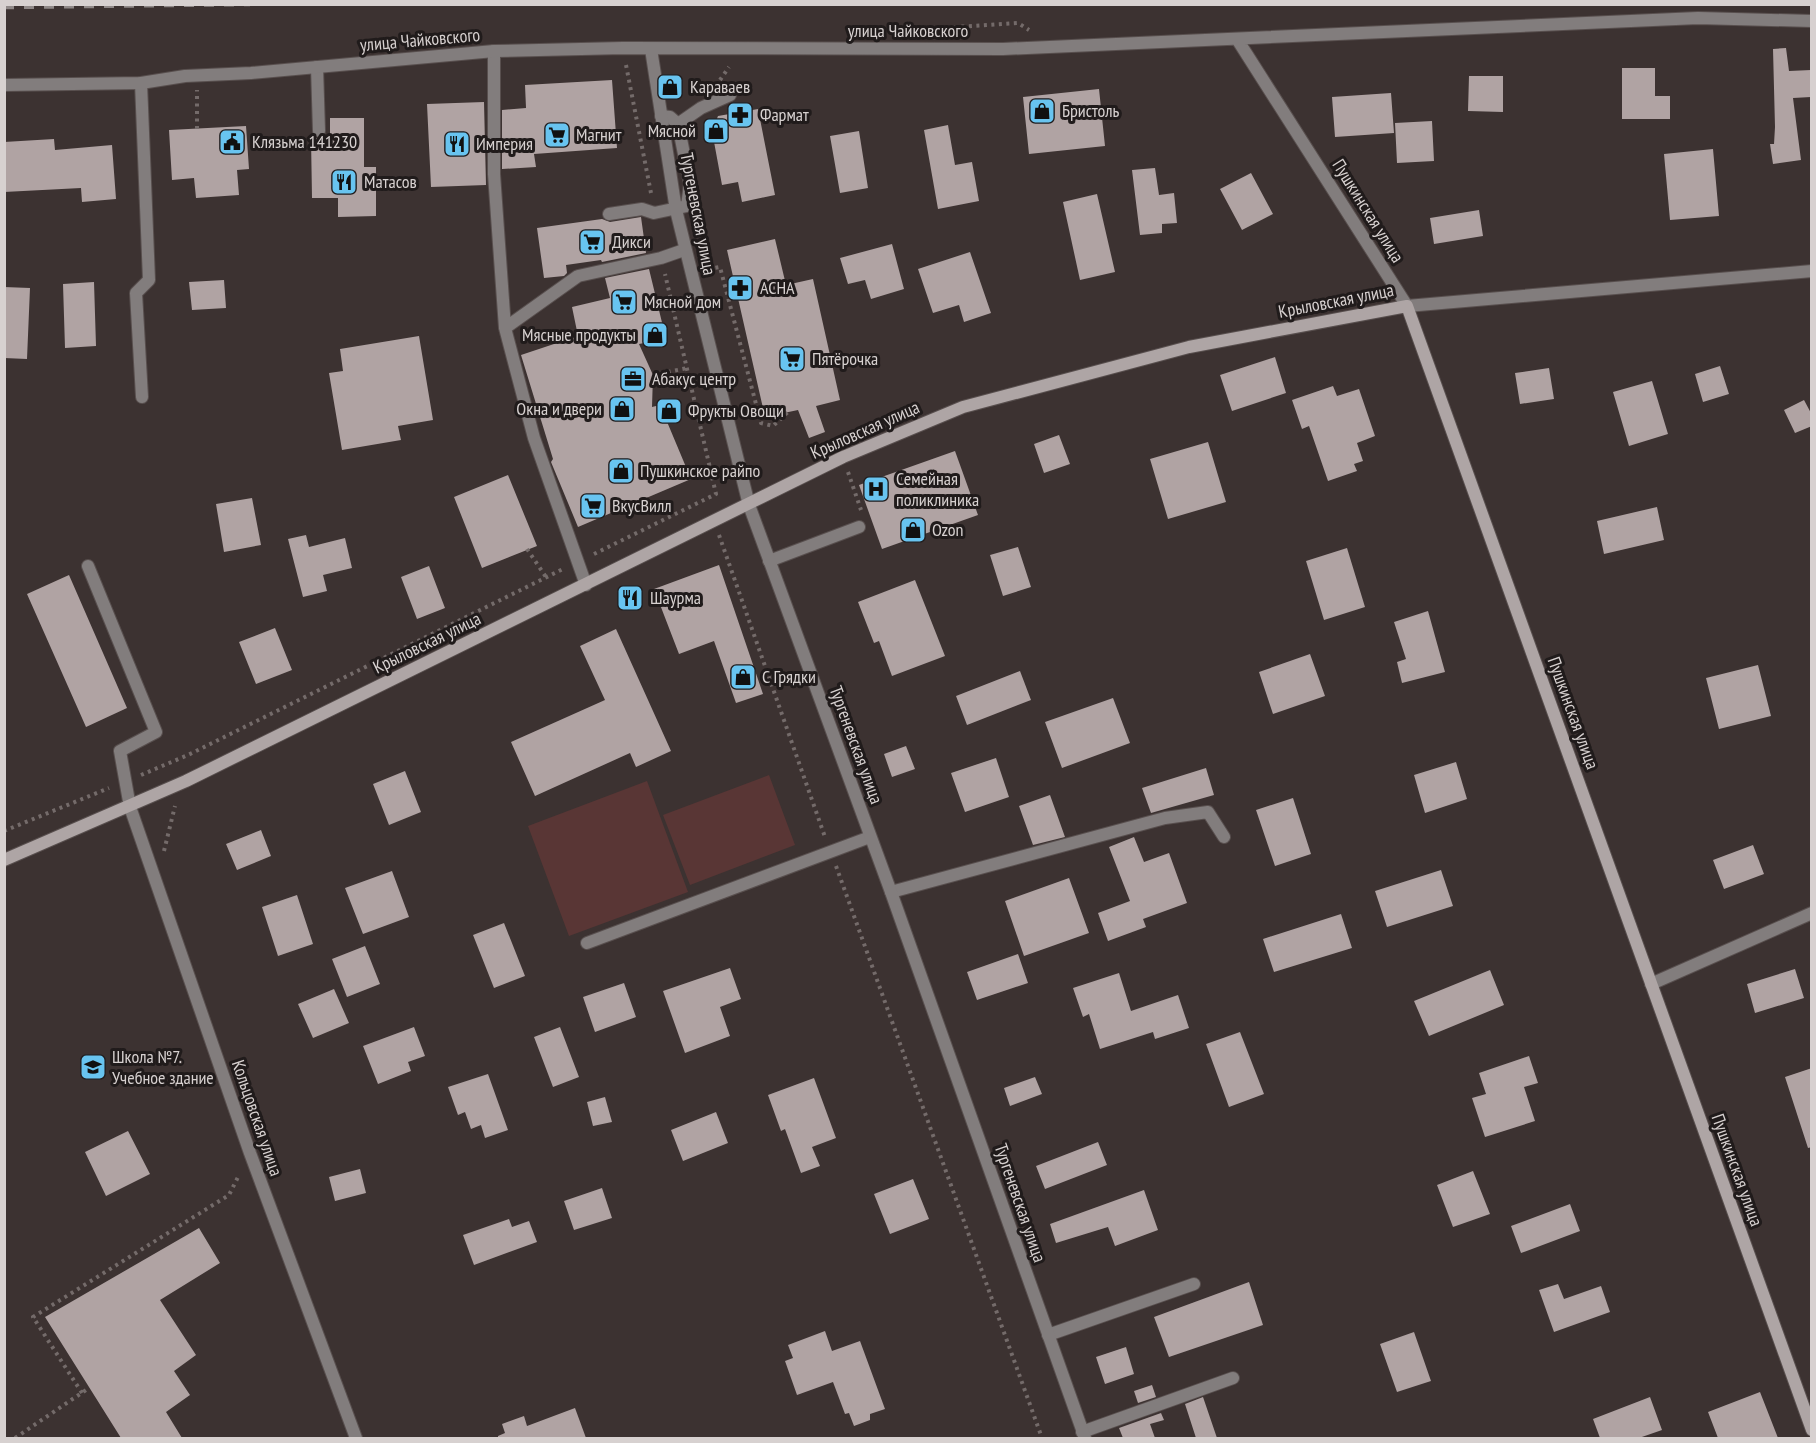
<svg xmlns="http://www.w3.org/2000/svg" width="1816" height="1443" font-family="'PT Sans Narrow',sans-serif">
  <rect width="100%" height="100%" fill="#3c3231"/>
  <path fill="#593635" d="M769,775L795,845L690,885L663,815Z
    M647,781L688,892L569,936L528,826Z"/>
  <path fill="#b0a3a3" d="M1786,48L1789,71L1811,70V97L1793,98L1801,160L1773,164L1770,144H1774L1775,127L1773,49Z
    M1622,68H1655V96H1670V119H1622Z
    M1469,76H1503V112L1468,111Z
    M612,80L617,148L534,154L536,167L502,169V110L526,108L525,85Z
    M1099,89L1105,146L1029,154L1023,97Z
    M1391,93L1394,133L1335,137L1332,97Z
    M484,102L486,185L431,187L427,104Z
    M758,109L775,195L742,202L738,182L722,185L712,131L718,116Z
    M330,118H364V167H376V216L338,217V198H312L311,138H330Z
    M1432,121L1434,161L1397,163L1395,123Z
    M948,125L955,165L972,162L979,201L938,209L924,130Z
    M246,126L249,169L237,170L239,195L196,198L194,178L172,180L169,130Z
    M859,131L868,188L840,193L830,136Z
    M54,139L55,150L112,145L116,199L82,202L81,188L4,192V142Z
    M1713,149L1719,216L1670,220L1664,154Z
    M1155,168L1159,195L1174,193L1177,223L1162,224V233L1140,235L1132,170Z
    M1251,173L1273,214L1242,230L1220,189Z
    M1097,194L1115,272L1080,280L1063,202Z
    M1479,210L1483,236L1434,244L1430,218Z
    M641,217L646,253L602,262L601,260L566,265L567,273L564,276L544,278L537,228L602,219L610,222Z
    M775,239L786,285L813,279L840,400L816,406L825,432L809,438L798,410L765,417L727,250Z
    M892,244L904,289L871,299L865,280L848,284L840,258Z
    M970,252L991,313L964,322L959,305L933,313L918,269Z
    M649,269L666,339L639,344L653,375L652,407L660,405L691,479L578,527L551,462L553,459L521,355L578,336L572,307L610,298L605,278Z
    M224,280L226,308L192,310L189,282Z
    M94,282L96,346L65,348L63,284Z
    M4,287L30,288L27,359L4,358Z
    M419,336L433,420L398,426L401,440L342,450L329,373L343,371L340,349Z
    M1275,357L1286,393L1232,411L1220,375Z
    M1720,366L1729,394L1703,402L1695,374Z
    M1549,368L1554,399L1520,404L1515,373Z
    M1652,381L1668,434L1629,446L1613,392Z
    M1333,386L1337,396L1359,389L1375,436L1357,443L1363,461L1354,464L1357,471L1328,481L1309,426L1302,429L1292,400Z
    M1804,400L1812,415V426L1795,433L1784,410Z
    M1059,435L1070,464L1044,473L1034,444Z
    M1208,442L1226,502L1168,519L1150,459Z
    M955,451L978,515L882,549L859,485Z
    M508,475L537,546L482,568L454,497Z
    M252,498L261,545L224,552L216,504Z
    M1657,507L1664,540L1604,554L1597,521Z
    M306,535L309,547L345,538L352,568L323,575L327,591L303,597L288,539Z
    M1018,547L1031,587L1003,596L990,555Z
    M1347,548L1365,607L1324,620L1306,561Z
    M719,565L763,694L736,703L714,641L679,654L654,589Z
    M429,566L445,608L417,619L401,577Z
    M69,575L127,708L86,727L27,594Z
    M915,580L945,656L892,676L879,641L874,643L858,602Z
    M1428,611L1445,672L1402,683L1397,662L1406,659L1394,622Z
    M275,628L292,670L256,684L239,642Z
    M616,629L671,751L636,767L630,753L535,796L511,742L605,700L580,646Z
    M1310,654L1325,696L1273,714L1259,672Z
    M1758,665L1771,716L1719,729L1706,678Z
    M1020,671L1031,700L967,725L956,696Z
    M1113,698L1130,743L1062,768L1045,722Z
    M906,746L915,769L892,777L884,754Z
    M996,758L1009,797L965,812L951,773Z
    M1456,762L1467,799L1425,813L1414,775Z
    M1206,768L1214,795L1151,813L1142,788Z
    M405,771L421,812L389,825L373,784Z
    M1050,795L1065,837L1033,845L1019,806Z
    M1293,798L1311,854L1275,866L1256,810Z
    M261,830L271,856L237,870L226,844Z
    M1134,837L1144,862L1169,853L1187,903L1143,919L1146,927L1108,941L1098,913L1130,901L1109,847Z
    M1753,845L1764,874L1724,889L1713,860Z
    M1441,870L1453,906L1387,927L1375,891Z
    M392,871L409,917L363,934L345,888Z
    M1069,878L1089,933L1024,956L1005,901Z
    M297,895L313,944L278,956L262,907Z
    M1341,914L1352,948L1274,972L1263,939Z
    M504,923L525,976L494,988L473,935Z
    M365,946L380,984L347,997L332,959Z
    M1018,954L1028,983L977,1000L967,972Z
    M730,968L741,999L720,1007L730,1036L685,1053L663,991Z
    M1795,969L1804,998L1755,1013L1747,984Z
    M1490,970L1504,1005L1429,1036L1414,1001Z
    M1119,973L1131,1011L1178,995L1189,1028L1155,1039L1153,1032L1100,1049L1089,1014L1083,1017L1073,988Z
    M624,983L636,1017L595,1032L583,997Z
    M334,989L349,1023L313,1038L298,1004Z
    M414,1027L425,1056L408,1062L411,1071L378,1084L363,1046Z
    M560,1027L579,1077L553,1087L534,1037Z
    M1240,1032L1264,1094L1229,1107L1206,1044Z
    M1529,1056L1538,1083L1524,1087L1535,1121L1485,1137L1472,1098L1486,1094L1479,1073Z
    M1812,1068V1147L1808,1148L1785,1077Z
    M488,1074L508,1130L485,1138L481,1125L471,1129L465,1112L458,1115L448,1087Z
    M1035,1077L1042,1094L1010,1106L1004,1088Z
    M814,1078L836,1138L812,1147L820,1166L801,1173L785,1129L781,1131L768,1095Z
    M605,1097L612,1122L593,1126L587,1102Z
    M716,1112L728,1143L683,1161L671,1130Z
    M128,1131L150,1174L106,1196L85,1152Z
    M1098,1142L1107,1165L1045,1189L1036,1166Z
    M360,1169L366,1193L335,1201L329,1177Z
    M1473,1171L1490,1214L1453,1227L1437,1185Z
    M913,1179L929,1219L890,1234L874,1194Z
    M602,1188L612,1218L574,1230L564,1201Z
    M1144,1190L1158,1230L1115,1246L1108,1227L1056,1243L1050,1224Z
    M1570,1204L1580,1231L1521,1253L1511,1226Z
    M509,1219L512,1227L529,1221L537,1242L474,1265L463,1235Z
    M199,1228L220,1263L160,1300L196,1355L174,1371L190,1395L166,1412L182,1438H121L45,1317Z
    M1249,1282L1263,1325L1169,1357L1154,1317Z
    M1558,1284L1564,1299L1601,1286L1610,1312L1554,1332L1539,1290Z
    M825,1331L832,1351L860,1341L885,1409L870,1414V1420L854,1426L849,1413L845,1414L833,1382L797,1395L785,1361L793,1358L788,1345Z
    M1414,1332L1431,1381L1397,1392L1380,1344Z
    M1126,1347L1134,1374L1105,1384L1096,1357Z
    M1152,1385L1156,1397L1138,1403L1134,1391Z
    M1760,1392L1778,1438H1718L1708,1412Z
    M1203,1397L1217,1438H1196L1185,1404Z
    M1650,1397L1662,1430L1639,1438H1600L1593,1419Z
    M575,1408L586,1438H498V1436L505,1433L502,1424L524,1416L527,1426Z
    M1161,1413L1164,1420L1150,1424L1155,1438H1123L1119,1428Z"/>
  <g fill="none" stroke-linecap="round" stroke-linejoin="round">
    <g stroke="#584f4e" stroke-width="14">
      <path id="lane" d="M494,51V174L505,328L534,438L586,585
        M317,67L319,131
        M141,83L149,280L136,293L142,397
        M678,124L701,108L730,95
        M609,214L642,209L654,213L687,206L690,184L678,124L670,117L661,116
        M505,328L578,276L661,258L684,250
        M769,561L859,527
        M88,566L156,732L120,751L130,807
        M891,892L1165,818L1208,812L1224,837
        M587,943L870,837
        M1651,984L1812,913
        M1048,1335L1194,1284
        M1082,1432L1233,1378"/>
    </g>
    <g stroke="#584f4e" stroke-width="14">
      <path id="street" d="M1237,39L1407,306L1812,271
        M651,49L676,210L749,505L891,892L1085,1438
        M4,85L141,83L185,76L251,73L494,51L623,48L1003,49L1698,18L1812,21
        M130,807L250,1153L356,1438"/>
    </g>
    <g stroke="#584f4e" stroke-width="14">
      <path id="secondary" d="M4,860L186,781L843,457L963,407L1189,347L1407,306L1812,1430"/>
    </g>
    <path stroke="#746b6a" stroke-width="4" stroke-dasharray="3 4.5" stroke-linecap="butt" d="M924,29L1018,23L1029,30
      M626,65L651,193
      M720,80L729,67
      M197,129V90
      M708,269L720,267L761,423L773,426L788,412
      M653,375L687,368
      M848,472L861,510
      M719,535L825,837
      M527,549L546,577
      M594,554L716,494L665,274
      M141,775L188,755L563,569
      M4,831L109,788
      M164,851L175,806
      M836,866L1042,1438
      M82,1393L33,1317L229,1195L239,1175
      M15,1438L89,1388"/>
    <use href="#lane" stroke="#827d7d" stroke-width="12"/>
    <use href="#street" stroke="#827d7d" stroke-width="12"/>
    <use href="#secondary" stroke="#aea5a5" stroke-width="12"/>
    <path stroke="#908988" stroke-width="4.5" stroke-dasharray="10 10" stroke-linecap="butt" d="M4,7L250,4"/>
  </g>
  <defs>
    <g id="shop-square" transform="scale(1.35)"><rect x="-9" y="-9" width="18" height="18" rx="4" fill="#68c4f0" stroke="#201b1b"/><path d="M-5-2.5h2.3a2.7 3.5 0 0 1 5.4 0H5L5.5 6h-11ZM-1.5-2.5h3a1.5 2.3 0 0 0-3 0Z" fill="#111"/></g>
    <g id="pharmacy-square" transform="scale(1.35)"><rect x="-9" y="-9" width="18" height="18" rx="4" fill="#68c4f0" stroke="#201b1b"/><path d="M-2-6h4v4h4v4h-4v4h-4v-4h-4v-4h4Z" fill="#111"/></g>
    <g id="supermarket-square" transform="scale(1.35)"><rect x="-9" y="-9" width="18" height="18" rx="4" fill="#68c4f0" stroke="#201b1b"/><path d="M-6-5.5h2.5l.6 2H6L4.5 2H-2.5L-4.4-4H-6ZM-1.5 3.2a1.3 1.3 0 1 0 .1 0ZM3 3.2a1.3 1.3 0 1 0 .1 0Z" fill="#111"/></g>
    <g id="civic-square" transform="scale(1.35)"><rect x="-9" y="-9" width="18" height="18" rx="4" fill="#68c4f0" stroke="#201b1b"/><path d="M-.6-6.5H3V-4.5H.6V-3L4-1V1h2V6H-6V1h2V-1L-.6-3ZM-1.2 2.5V6h2.4V2.5Z" fill="#111"/></g>
    <g id="restaurant-square" transform="scale(1.35)"><rect x="-9" y="-9" width="18" height="18" rx="4" fill="#68c4f0" stroke="#201b1b"/><path d="M-5-6h1v4h1v-4h1v4h1v-4h1v5L-1.5 .5V6h-2V.5L-5-1ZM5-6V6H3V1.5H1.5Q1.5-4 5-6Z" fill="#111"/></g>
    <g id="office-square" transform="scale(1.35)"><rect x="-9" y="-9" width="18" height="18" rx="4" fill="#68c4f0" stroke="#201b1b"/><path d="M-6-3h4V-5.5h4V-3h4V5H-6ZM-1-4.5V-3h2v-1.5ZM-6 0V1H6V0Z" fill="#111"/></g>
    <g id="hospital-square" transform="scale(1.35)"><rect x="-9" y="-9" width="18" height="18" rx="4" fill="#68c4f0" stroke="#201b1b"/><path d="M-5-5h3v3.5h4V-5h3V5h-3V1.5h-4V5h-3Z" fill="#111"/></g>
    <g id="school-square" transform="scale(1.35)"><rect x="-9" y="-9" width="18" height="18" rx="4" fill="#68c4f0" stroke="#201b1b"/><path d="M0-5L7-2L0 1L-7-2ZM-4 1L0 2.5L4 1V4Q0 6-4 4Z" fill="#111"/></g>
  </defs>
  <g fill-rule="evenodd">
    <use href="#shop-square" x="670" y="87"/>
    <use href="#shop-square" x="1042" y="111"/>
    <use href="#pharmacy-square" x="740" y="115"/>
    <use href="#shop-square" x="716" y="131"/>
    <use href="#supermarket-square" x="557" y="135"/>
    <use href="#civic-square" x="232" y="142"/>
    <use href="#restaurant-square" x="457" y="144"/>
    <use href="#restaurant-square" x="344" y="182"/>
    <use href="#supermarket-square" x="592" y="242"/>
    <use href="#pharmacy-square" x="740" y="288"/>
    <use href="#supermarket-square" x="624" y="302"/>
    <use href="#shop-square" x="655" y="335"/>
    <use href="#supermarket-square" x="792" y="359"/>
    <use href="#office-square" x="633" y="379"/>
    <use href="#shop-square" x="622" y="409"/>
    <use href="#shop-square" x="669" y="411"/>
    <use href="#shop-square" x="621" y="471"/>
    <use href="#hospital-square" x="876" y="489"/>
    <use href="#supermarket-square" x="593" y="506"/>
    <use href="#shop-square" x="913" y="530"/>
    <use href="#restaurant-square" x="630" y="598"/>
    <use href="#shop-square" x="743" y="677"/>
    <use href="#school-square" x="93" y="1067"/>
  </g>
  <g text-anchor="middle" stroke-width="6" stroke-linejoin="round" paint-order="stroke">
    <g font-size="18" fill="#d7d1d0" stroke="#201b1b">
      <text x="908" y="37">улица Чайковского</text>
      <text transform="translate(420 40) rotate(-5)" y="6">улица Чайковского</text>
      <text transform="translate(1368 211) rotate(58)" y="6">Пушкинская улица</text>
      <text transform="translate(698 214) rotate(79)" y="6">Тургеневская улица</text>
      <text transform="translate(1336 301) rotate(-11)" y="6">Крыловская улица</text>
      <text transform="translate(865 430) rotate(-24)" y="6">Крыловская улица</text>
      <text transform="translate(427 643) rotate(-26)" y="6">Крыловская улица</text>
      <text transform="translate(1573 713) rotate(70)" y="6">Пушкинская улица</text>
      <text transform="translate(856 745) rotate(70)" y="6">Тургеневская улица</text>
      <text transform="translate(257 1118) rotate(71)" y="6">Кольцовская улица</text>
      <text transform="translate(1737 1170) rotate(70)" y="6">Пушкинская улица</text>
      <text transform="translate(1020 1203) rotate(71)" y="6">Тургеневская улица</text>
    </g>
    <g font-size="18" fill="#d7d1d0" stroke="#201b1b" text-anchor="start">
      <text x="690" y="93">Караваев</text>
      <text x="1062" y="117">Бристоль</text>
      <text x="760" y="121">Фармат</text>
      <text x="696" y="137" text-anchor="end">Мясной</text>
      <text x="576" y="141">Магнит</text>
      <text x="252" y="148">Клязьма 141230</text>
      <text x="476" y="150">Империя</text>
      <text x="364" y="188">Матасов</text>
      <text x="612" y="248">Дикси</text>
      <text x="760" y="294">АСНА</text>
      <text x="644" y="308">Мясной дом</text>
      <text x="636" y="341" text-anchor="end">Мясные продукты</text>
      <text x="812" y="365">Пятёрочка</text>
      <text x="652" y="385">Абакус центр</text>
      <text x="602" y="415" text-anchor="end">Окна и двери</text>
      <text x="688" y="417">Фрукты Овощи</text>
      <text x="640" y="477">Пушкинское райпо</text>
      <text x="896" y="485">Семейная<tspan x="896" dy="21">поликлиника</tspan></text>
      <text x="612" y="512">ВкусВилл</text>
      <text x="932" y="536">Ozon</text>
      <text x="650" y="604">Шаурма</text>
      <text x="762" y="683">С Грядки</text>
      <text x="112" y="1063">Школа №7.<tspan x="112" dy="21">Учебное здание</tspan></text>
    </g>
  </g>
  <rect width="1816" height="1443" fill="none" stroke="#d7d1d0" stroke-width="12"/>
</svg>
